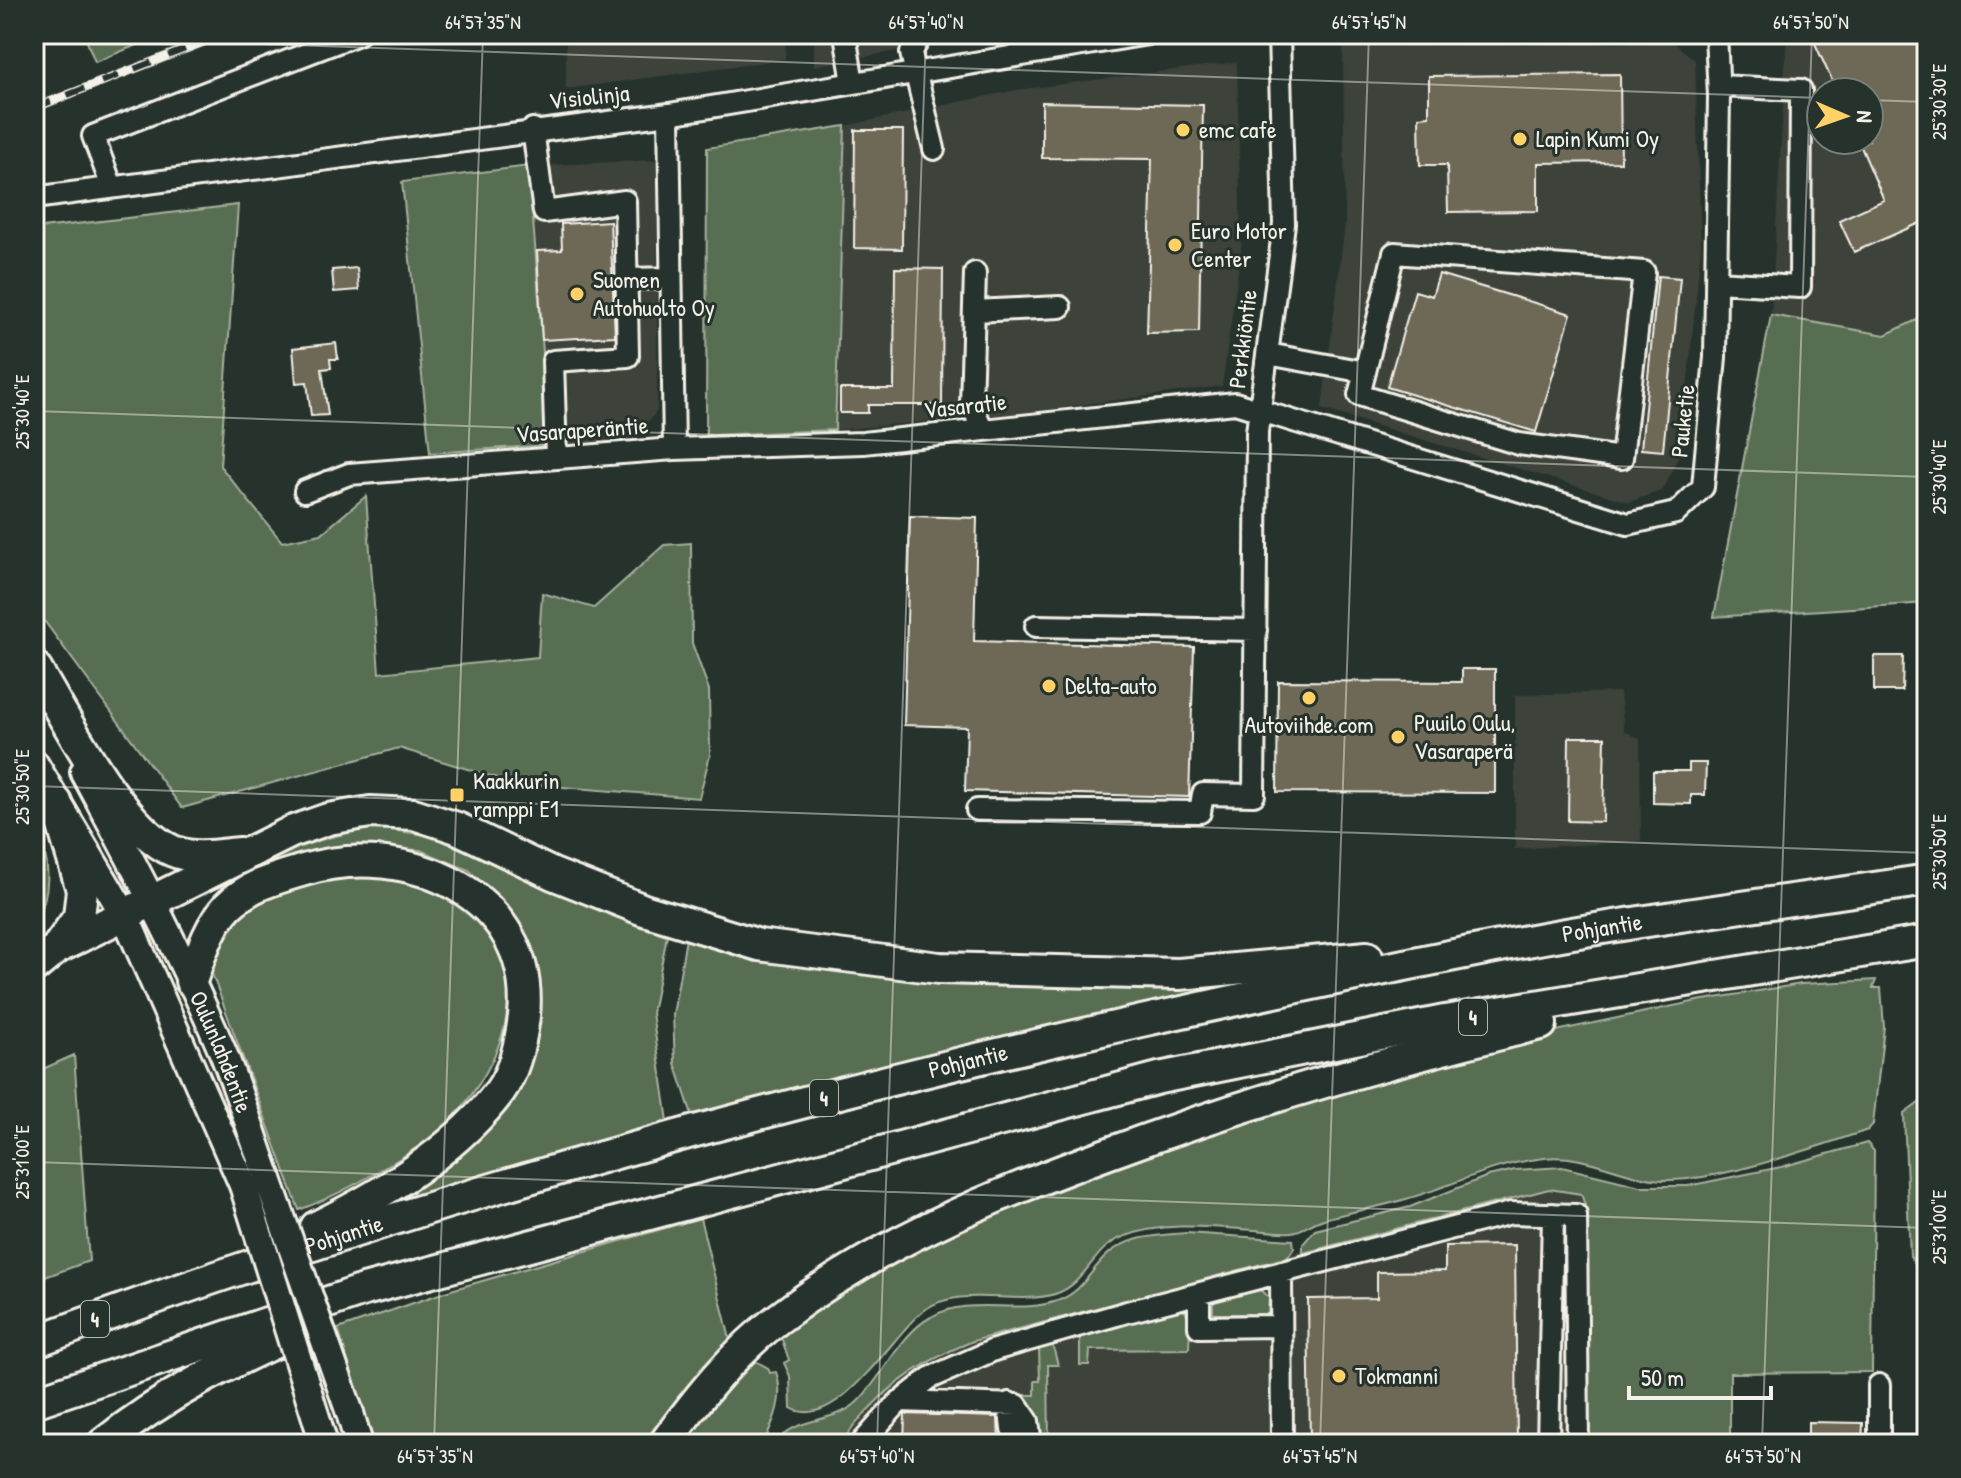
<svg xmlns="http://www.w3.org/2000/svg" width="1961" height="1478" font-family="'Patrick Hand',sans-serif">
  <rect width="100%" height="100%" fill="#26332d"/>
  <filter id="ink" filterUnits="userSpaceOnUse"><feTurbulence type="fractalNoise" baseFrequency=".0125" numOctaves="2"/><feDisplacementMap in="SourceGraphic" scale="16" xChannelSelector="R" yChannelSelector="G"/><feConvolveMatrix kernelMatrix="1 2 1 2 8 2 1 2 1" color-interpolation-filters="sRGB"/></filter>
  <g filter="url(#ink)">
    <path fill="#3c433a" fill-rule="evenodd" d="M566,34H786L785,59L566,89Z
      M814,34H991L814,66Z
      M1787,34H1927V315L1885,335L1771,315ZM1821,92H1869V140H1821Z
      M1673,42L1695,60L1701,247L1681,450L1663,490L1629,502L1322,409L1345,224L1343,46Z
      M1237,62L1241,250L1222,386L1021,413L835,430L845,126L1016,90Z
      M657,160V411L633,439L550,445L529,166Z
      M1620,692L1624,731L1640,739L1641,841L1515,849V695Z
      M1558,1182L1601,1197L1604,1444H840L858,1420L903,1378L927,1361L972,1339Z"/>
    <path fill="#586e52" stroke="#a6b09d" stroke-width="2" d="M84,34H164L95,62Z
      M845,126L835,430L706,435L707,148Z
      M529,166L550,445L430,453L402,182Z
      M238,205L220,466L282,542L321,534L366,496L379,673L538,657L542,593L594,608L664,545L691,543L692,643L709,690L710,755L699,798L513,783L399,748L182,808L34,607V229Z
      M1771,315L1885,335L1927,315V603L1714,617Z
      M34,825C53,861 51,893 34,928Z
      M375,828L428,835L667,935L652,1013L668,1121L362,1214L497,1109L529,951L506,906L469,870L420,850L338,847L185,899C242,866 309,838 375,828Z
      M321,874C365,874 414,870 453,893C467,902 481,919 490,933C533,1003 493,1077 442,1130C433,1140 418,1146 407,1154C371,1176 339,1195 299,1210L207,960L229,920L261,896Z
      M686,938L935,978L1250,984L692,1115L675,1063L673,1015Z
      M1876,980L1873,988H1881L1884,1027L1873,1124L1868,1130C1812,1148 1720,1182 1663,1180C1623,1178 1586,1153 1545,1158C1490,1164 1456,1185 1406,1199C1379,1207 1351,1212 1324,1219C1312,1222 1303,1231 1291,1232C1279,1233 1266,1231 1254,1230C1209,1227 1166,1221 1123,1237C1093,1247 1087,1284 1055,1294C1015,1306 960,1284 924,1310C894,1332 837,1434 791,1408L790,1376L784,1363L789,1360L779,1331L906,1248L1153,1145L1439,1056L1697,1001L1801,984Z
      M74,1055L89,1261L34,1281V1073Z
      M1927,1097V1280L1910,1256L1904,1114Z
      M1867,1143L1874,1151L1872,1372L1730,1373V1444H1588L1585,1205L1581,1194L1549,1189L1303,1253V1244L1315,1230L1410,1207L1488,1176L1515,1170L1562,1167L1640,1186H1688L1781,1167Z
      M700,1218L730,1339L678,1400L649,1444H373L338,1329L451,1290Z
      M1186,1233L1293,1240L1294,1248L1288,1257L973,1341C919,1362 873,1395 841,1444H776C793,1416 831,1424 855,1404C883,1379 898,1335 931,1317C968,1295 1018,1315 1057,1301C1082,1292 1088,1274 1105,1257C1125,1236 1159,1235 1186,1233Z
      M1259,1289L1269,1298L1268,1314H1213V1304L1217,1299Z
      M1177,1310L1185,1311L1190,1321L1189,1349L1090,1350L1089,1365H1080V1339L1083,1334Z
      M1052,1343L1058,1365H1048L1049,1444H1037L1032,1413L1020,1395H1035V1381H1040L1039,1348Z
      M750,1358L768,1368L770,1373L776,1372C785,1397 774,1421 763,1444H679Z"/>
    <path fill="#6e6957" stroke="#f4f1e8" stroke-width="2" d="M1824,34H1927V220L1854,252L1839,220L1884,200L1858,140H1869V92H1837L1813,39Z
      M1620,74L1621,162L1538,163V211L1448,212L1447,165H1420L1419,117L1429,116V76Z
      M1042,102L1203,105L1199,332L1147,333L1152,159L1042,158Z
      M855,130H903L902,249L854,248Z
      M610,221L615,336L542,340L537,251L562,250L561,224Z
      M357,268L359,290L334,292L332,270Z
      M895,268L943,269L942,405H868V413H840V389H894Z
      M1439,274L1571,314L1536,432L1387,387L1415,291L1432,296Z
      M1658,276L1680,278L1663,451L1641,449Z
      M336,343L338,359H330L331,368L322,369L328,415L311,416L307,382L296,383L293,348Z
      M910,516L977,518L974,641L1194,647L1189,797L965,791L967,727L904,725Z
      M1874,656H1903L1902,691H1874Z
      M1462,669H1495V793L1277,792L1278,681L1462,682Z
      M1569,737H1605L1603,822L1568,821Z
      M1689,763H1706L1705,795H1691V804L1653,803V771H1689Z
      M1515,1245L1517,1444H1310L1308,1299L1377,1298V1272L1445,1271V1246Z
      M905,1414L998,1417L999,1444H904Z
      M1808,1422L1863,1423L1862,1444H1808Z"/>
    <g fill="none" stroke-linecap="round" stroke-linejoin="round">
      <g stroke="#f4f1e8" stroke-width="26">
        <path id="minor" d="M845,34L853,83
          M922,34L911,53L934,149
          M533,129L544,212L625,201L628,356L553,361L556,458
          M112,187L93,136L358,34
          M34,198L669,114L1148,34
          M975,273L971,404L983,430
          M628,279L671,278
          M1716,282L1800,287L1801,90L1719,86
          M974,311L1060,307
          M1268,354L1365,372L1394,253L1644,272L1622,458L1519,444L1359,395L1365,372
          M674,449L863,443L1235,403L1628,524L1676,513L1703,487L1715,357L1719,96L1716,34
          M305,491L349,474L674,449L669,114
          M1036,626L1256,630
          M977,810L1200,812L1203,794L1254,795L1257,432L1284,224L1279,34
          M1281,1272L1282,1444
          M1199,1294V1327L1281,1326
          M1879,1385V1444
          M900,1401L1017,1405L1028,1421L1031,1444
          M1009,1403L1012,1429L1019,1444
          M861,1444L896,1405L930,1378L994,1350L1127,1312L1511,1213L1576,1215L1578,1444
          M1548,1444L1553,1214"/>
      </g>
      <g stroke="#f4f1e8" stroke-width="32">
        <g id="major">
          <path d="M34,763L125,916L243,1185"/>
          <path id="s1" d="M84,772C134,865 183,958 224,1055C240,1095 253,1136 267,1176"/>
          <path d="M350,1413L359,1444"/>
          <path d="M317,1421L324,1444"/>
        </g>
      </g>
      <g stroke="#f4f1e8" stroke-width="36">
        <g id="highway">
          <path d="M34,666C65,716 120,829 173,851C194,860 218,855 240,853"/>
          <path d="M56,802L82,890L79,917L57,948"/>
          <path d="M34,967L57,948L291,832L328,819L370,812L414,814L457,828L553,874L644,910L759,945L939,968L1179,974L1367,957"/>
          <path d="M191,981C200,956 209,926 228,906C249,885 277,878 304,870C406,839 536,894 524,1016C521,1041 515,1070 500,1091C456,1150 382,1195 316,1227"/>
          <path id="s2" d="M34,1342C509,1165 1003,1043 1500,946C1641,919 1785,902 1927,880"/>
          <path d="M34,1402L364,1290L1159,1078L1445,1021L1927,941"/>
          <path d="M103,1444C164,1395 233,1360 305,1329"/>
          <path d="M664,1444C697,1399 733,1353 778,1319C875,1245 987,1198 1101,1156C1244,1103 1392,1060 1541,1024"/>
        </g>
      </g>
      <use href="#minor" stroke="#26332d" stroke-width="20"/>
      <use href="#major" stroke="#26332d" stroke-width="26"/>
      <use href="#highway" stroke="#26332d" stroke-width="30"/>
      <g stroke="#f4f1e8" stroke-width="9">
        <path id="rail" d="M34,108L224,34"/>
      </g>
      <use href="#rail" stroke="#26332d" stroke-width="6" stroke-dasharray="18" stroke-linecap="butt"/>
      <g stroke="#f4f1e8" stroke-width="32" stroke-linecap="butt">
        <path id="major-bridge" d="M267,1176L350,1413
          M243,1185L317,1421"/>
      </g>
      <use href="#major-bridge" stroke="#26332d" stroke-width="26"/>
    </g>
  </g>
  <path fill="none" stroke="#f4f1e8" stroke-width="2" stroke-opacity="0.45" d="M34,36L1821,98M1869,100L1927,102M34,227L41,34M34,411L1927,477M34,786L1927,853M34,1162L1927,1228M434,1444L483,34M877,1444L926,34M1320,1444L1369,34M1762,1444L1812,34"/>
  <g fill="#ffd166" stroke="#26332d" stroke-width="3">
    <circle cx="1183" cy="130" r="8"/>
    <circle cx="1520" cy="139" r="8"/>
    <circle cx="1175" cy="245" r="8"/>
    <circle cx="577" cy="294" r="8"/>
    <circle cx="1049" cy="686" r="8"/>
    <circle cx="1309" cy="698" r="8"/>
    <circle cx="1398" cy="737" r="8"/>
    <rect x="449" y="787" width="16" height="16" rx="4"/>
    <circle cx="1339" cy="1376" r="8"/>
  </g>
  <g text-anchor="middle" stroke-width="6" stroke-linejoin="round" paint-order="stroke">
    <g fill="#26332d" stroke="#b6b8b0" stroke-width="2">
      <rect x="1459" y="999" width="28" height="36" rx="6"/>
      <rect x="810" y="1080" width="28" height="36" rx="6"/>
      <rect x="81" y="1301" width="28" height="36" rx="6"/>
    </g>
    <g font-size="22" font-weight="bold" fill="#f4f1e8">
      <text x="1473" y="1025">4</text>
      <text x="824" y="1106">4</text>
      <text x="95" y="1327">4</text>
    </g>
    <g font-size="24" fill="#f4f1e8" stroke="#26332d">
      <text transform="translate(589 97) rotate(-6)" y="8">Visiolinja</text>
      <text transform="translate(1243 339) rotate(-83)" y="8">Perkkiöntie</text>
      <text transform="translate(965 406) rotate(-6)" y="8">Vasaratie</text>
      <text transform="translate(1683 421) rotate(-84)" y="8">Pauketie</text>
      <text transform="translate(582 430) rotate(-4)" y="8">Vasaraperäntie</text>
      <text dy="8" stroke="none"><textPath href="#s2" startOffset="1624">Pohjantie</textPath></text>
      <text dy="8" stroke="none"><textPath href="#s1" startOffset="312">Oulunlahdentie</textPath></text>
      <text dy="8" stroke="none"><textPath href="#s2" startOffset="976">Pohjantie</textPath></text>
      <text dy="8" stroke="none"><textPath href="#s2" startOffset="328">Pohjantie</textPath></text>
    </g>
    <g font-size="24" fill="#f4f1e8" stroke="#26332d" text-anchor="start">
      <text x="1199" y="138">emc cafe</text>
      <text x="1536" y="147">Lapin Kumi Oy</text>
      <text x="1191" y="239">Euro Motor<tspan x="1191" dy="28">Center</tspan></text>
      <text x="593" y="288">Suomen<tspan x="593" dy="28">Autohuolto Oy</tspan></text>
      <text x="1065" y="694">Delta-auto</text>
      <text x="1414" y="731">Puuilo Oulu,<tspan x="1414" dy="28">Vasaraperä</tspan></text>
      <text x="1309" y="733" text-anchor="middle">Autoviihde.com</text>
      <text x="473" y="789">Kaakkurin<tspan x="473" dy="28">ramppi E1</tspan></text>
      <text x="1355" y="1384">Tokmanni</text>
    </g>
  </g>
  <rect width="1961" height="1478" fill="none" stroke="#26332d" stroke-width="88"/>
  <g transform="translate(1845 116) rotate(92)"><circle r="38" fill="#26332d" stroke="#787f78" stroke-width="2"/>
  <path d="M0-6L14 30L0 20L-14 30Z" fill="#ffd166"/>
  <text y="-12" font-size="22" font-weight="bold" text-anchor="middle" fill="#f4f1e8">N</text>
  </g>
  <path d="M1629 1386v12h142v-12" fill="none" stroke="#f4f1e8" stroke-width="4"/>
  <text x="1641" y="1386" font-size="24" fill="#f4f1e8" stroke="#26332d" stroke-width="6" paint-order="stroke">50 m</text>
  <rect x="44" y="44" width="1873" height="1390" fill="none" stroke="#f4f1e8" stroke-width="3"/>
  <g font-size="20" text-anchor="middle" fill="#f4f1e8">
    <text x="483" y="29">64°57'35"N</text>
    <text x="926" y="29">64°57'40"N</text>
    <text x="1369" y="29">64°57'45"N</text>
    <text x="1811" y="29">64°57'50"N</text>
    <text transform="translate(1939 102) rotate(-90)" y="7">25°30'30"E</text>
    <text transform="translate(22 412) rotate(-90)" y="7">25°30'40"E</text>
    <text transform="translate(1939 477) rotate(-90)" y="7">25°30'40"E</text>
    <text transform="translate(22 787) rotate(-90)" y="7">25°30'50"E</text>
    <text transform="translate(1939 852) rotate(-90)" y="7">25°30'50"E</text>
    <text transform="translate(22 1162) rotate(-90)" y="7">25°31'00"E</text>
    <text transform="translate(1939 1227) rotate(-90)" y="7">25°31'00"E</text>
    <text x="435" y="1463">64°57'35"N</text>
    <text x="877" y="1463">64°57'40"N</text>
    <text x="1320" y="1463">64°57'45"N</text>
    <text x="1763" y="1463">64°57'50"N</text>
  </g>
</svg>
